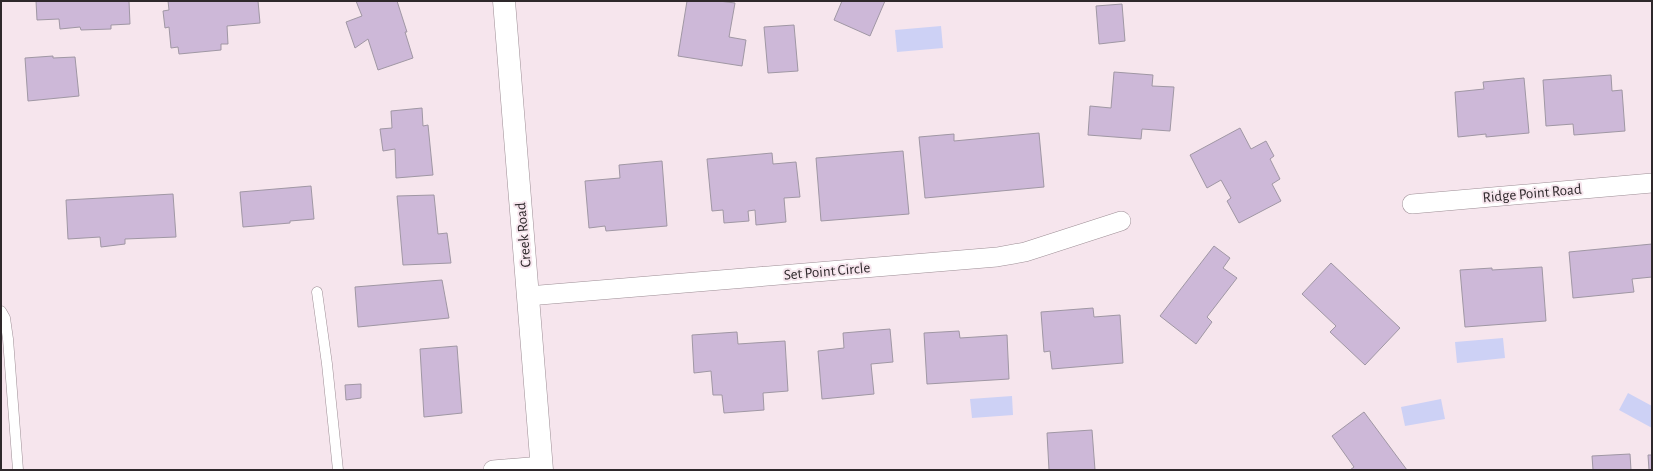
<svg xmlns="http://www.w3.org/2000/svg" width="1653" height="471" font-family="'Alegreya Sans',sans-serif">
  <rect width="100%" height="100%" fill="#f6e5ed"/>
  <path fill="#cdd1f5" d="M941,26L943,48L897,52L895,30Z
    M1503,338L1505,358L1457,363L1455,342Z
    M1628,393L1652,406V428L1619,410Z
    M1012,396L1013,415L972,418L970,399Z
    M1441,399L1445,419L1405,426L1401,407Z"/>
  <path fill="#cdb8d8" stroke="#a097a4" d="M36,1H129L130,24L111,25V29L81,30L80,27L60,29L59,19L37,20Z
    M168,1H258L260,23L227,26L228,44H221V50L179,54L178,47L171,48L169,27L165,28L163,11L169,10Z
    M356,1H397L407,32H405L413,58L378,70L368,39L355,48L346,22L362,16Z
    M687,1H719L735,3L729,37L746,40L742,66L678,56Z
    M842,1H885L870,36L834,20Z
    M1122,4L1125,41L1099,44L1096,6Z
    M794,25L798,71L768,73L764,27Z
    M53,56V58L75,57L79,96L28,101L25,58Z
    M1114,72L1153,75L1152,86L1174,87L1170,131L1142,129L1141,139L1088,135L1090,106L1111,108Z
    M1611,75L1612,91L1622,90L1625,131L1574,135L1573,124L1546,126L1543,80Z
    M1524,78L1529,133L1486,137V134L1458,137L1455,92L1484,89L1483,82Z
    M422,108L423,126L428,125L433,175L396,178L395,149L383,151L380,129L392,128L391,111Z
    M1240,128L1251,149L1266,141L1274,156L1270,159L1280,179L1272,184L1281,201L1239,223L1227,201L1231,198L1221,180L1207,188L1190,155Z
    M1039,133L1044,187L925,198L919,137L954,134V141Z
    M903,151L909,214L821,221L816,158Z
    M772,153L773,164L796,162L800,197L784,198L786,222L756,225L755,210L748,211L749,221L724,223L723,210L712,211L707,159Z
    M662,161L667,226L606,231L605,226L589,228L585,181L620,178L619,165Z
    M311,186L314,219L290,221V223L243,227L240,192Z
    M173,194L176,237L125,239V244L101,247L100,237L68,239L66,200Z
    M434,195L438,234L447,233L451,263L403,265L397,196Z
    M1652,244V277L1632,279L1634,292L1573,298L1569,252Z
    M1214,246L1230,258L1223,268L1237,278L1207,317L1212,322L1196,344L1160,316Z
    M1331,263L1400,328L1365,365L1330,332L1336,326L1302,294Z
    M1542,267L1546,321L1465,327L1460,270L1492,268V270Z
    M442,280L449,318L358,327L355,287Z
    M1093,308L1094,317L1120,315L1123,363L1052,369L1050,351L1044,352L1041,312Z
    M890,329L893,362L871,364L874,394L822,399L818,351L844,348L843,333Z
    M959,331L960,338L1007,335L1009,379L927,384L924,333Z
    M737,332L738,344L785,341L788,391L763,393L764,410L724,413L722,395H713L711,371L694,373L692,335Z
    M457,346L462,413L424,417L420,349Z
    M361,384V398L346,400L345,385Z
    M1364,412L1407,470H1350L1354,467L1332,436Z
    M1092,430L1095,470H1049L1047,433Z
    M1630,454L1631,470H1593L1592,456Z
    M1648,455H1652V470H1649Z"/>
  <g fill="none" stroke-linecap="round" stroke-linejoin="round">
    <g stroke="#9d8e95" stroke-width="11">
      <path id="lane" d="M317,292L327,364L338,470
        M1,311L5,318L8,339L18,470"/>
    </g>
    <g stroke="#9d8e95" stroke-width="20">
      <path id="street" d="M1412,204L1652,183
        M528,296L997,257L1025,252L1121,221
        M493,470L542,466"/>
    </g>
    <g stroke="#9d8e95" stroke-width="23">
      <path id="secondary" d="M504,1L542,470"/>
    </g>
    <use href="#lane" stroke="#fff" stroke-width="10"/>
    <use href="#street" stroke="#fff" stroke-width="19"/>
    <use href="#secondary" stroke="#fff" stroke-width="22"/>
  </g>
  <g text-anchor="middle" stroke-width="4" stroke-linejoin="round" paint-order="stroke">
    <g font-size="15" fill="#2e282b" stroke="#f6e5ed">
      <text transform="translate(1532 193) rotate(-5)" y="5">Ridge Point Road</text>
      <text transform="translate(523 235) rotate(-95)" y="5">Creek Road</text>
      <text transform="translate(827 271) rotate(-5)" y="5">Set Point Circle</text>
    </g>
  </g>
  <rect width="1653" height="471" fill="none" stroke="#2e282b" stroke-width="4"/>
</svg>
